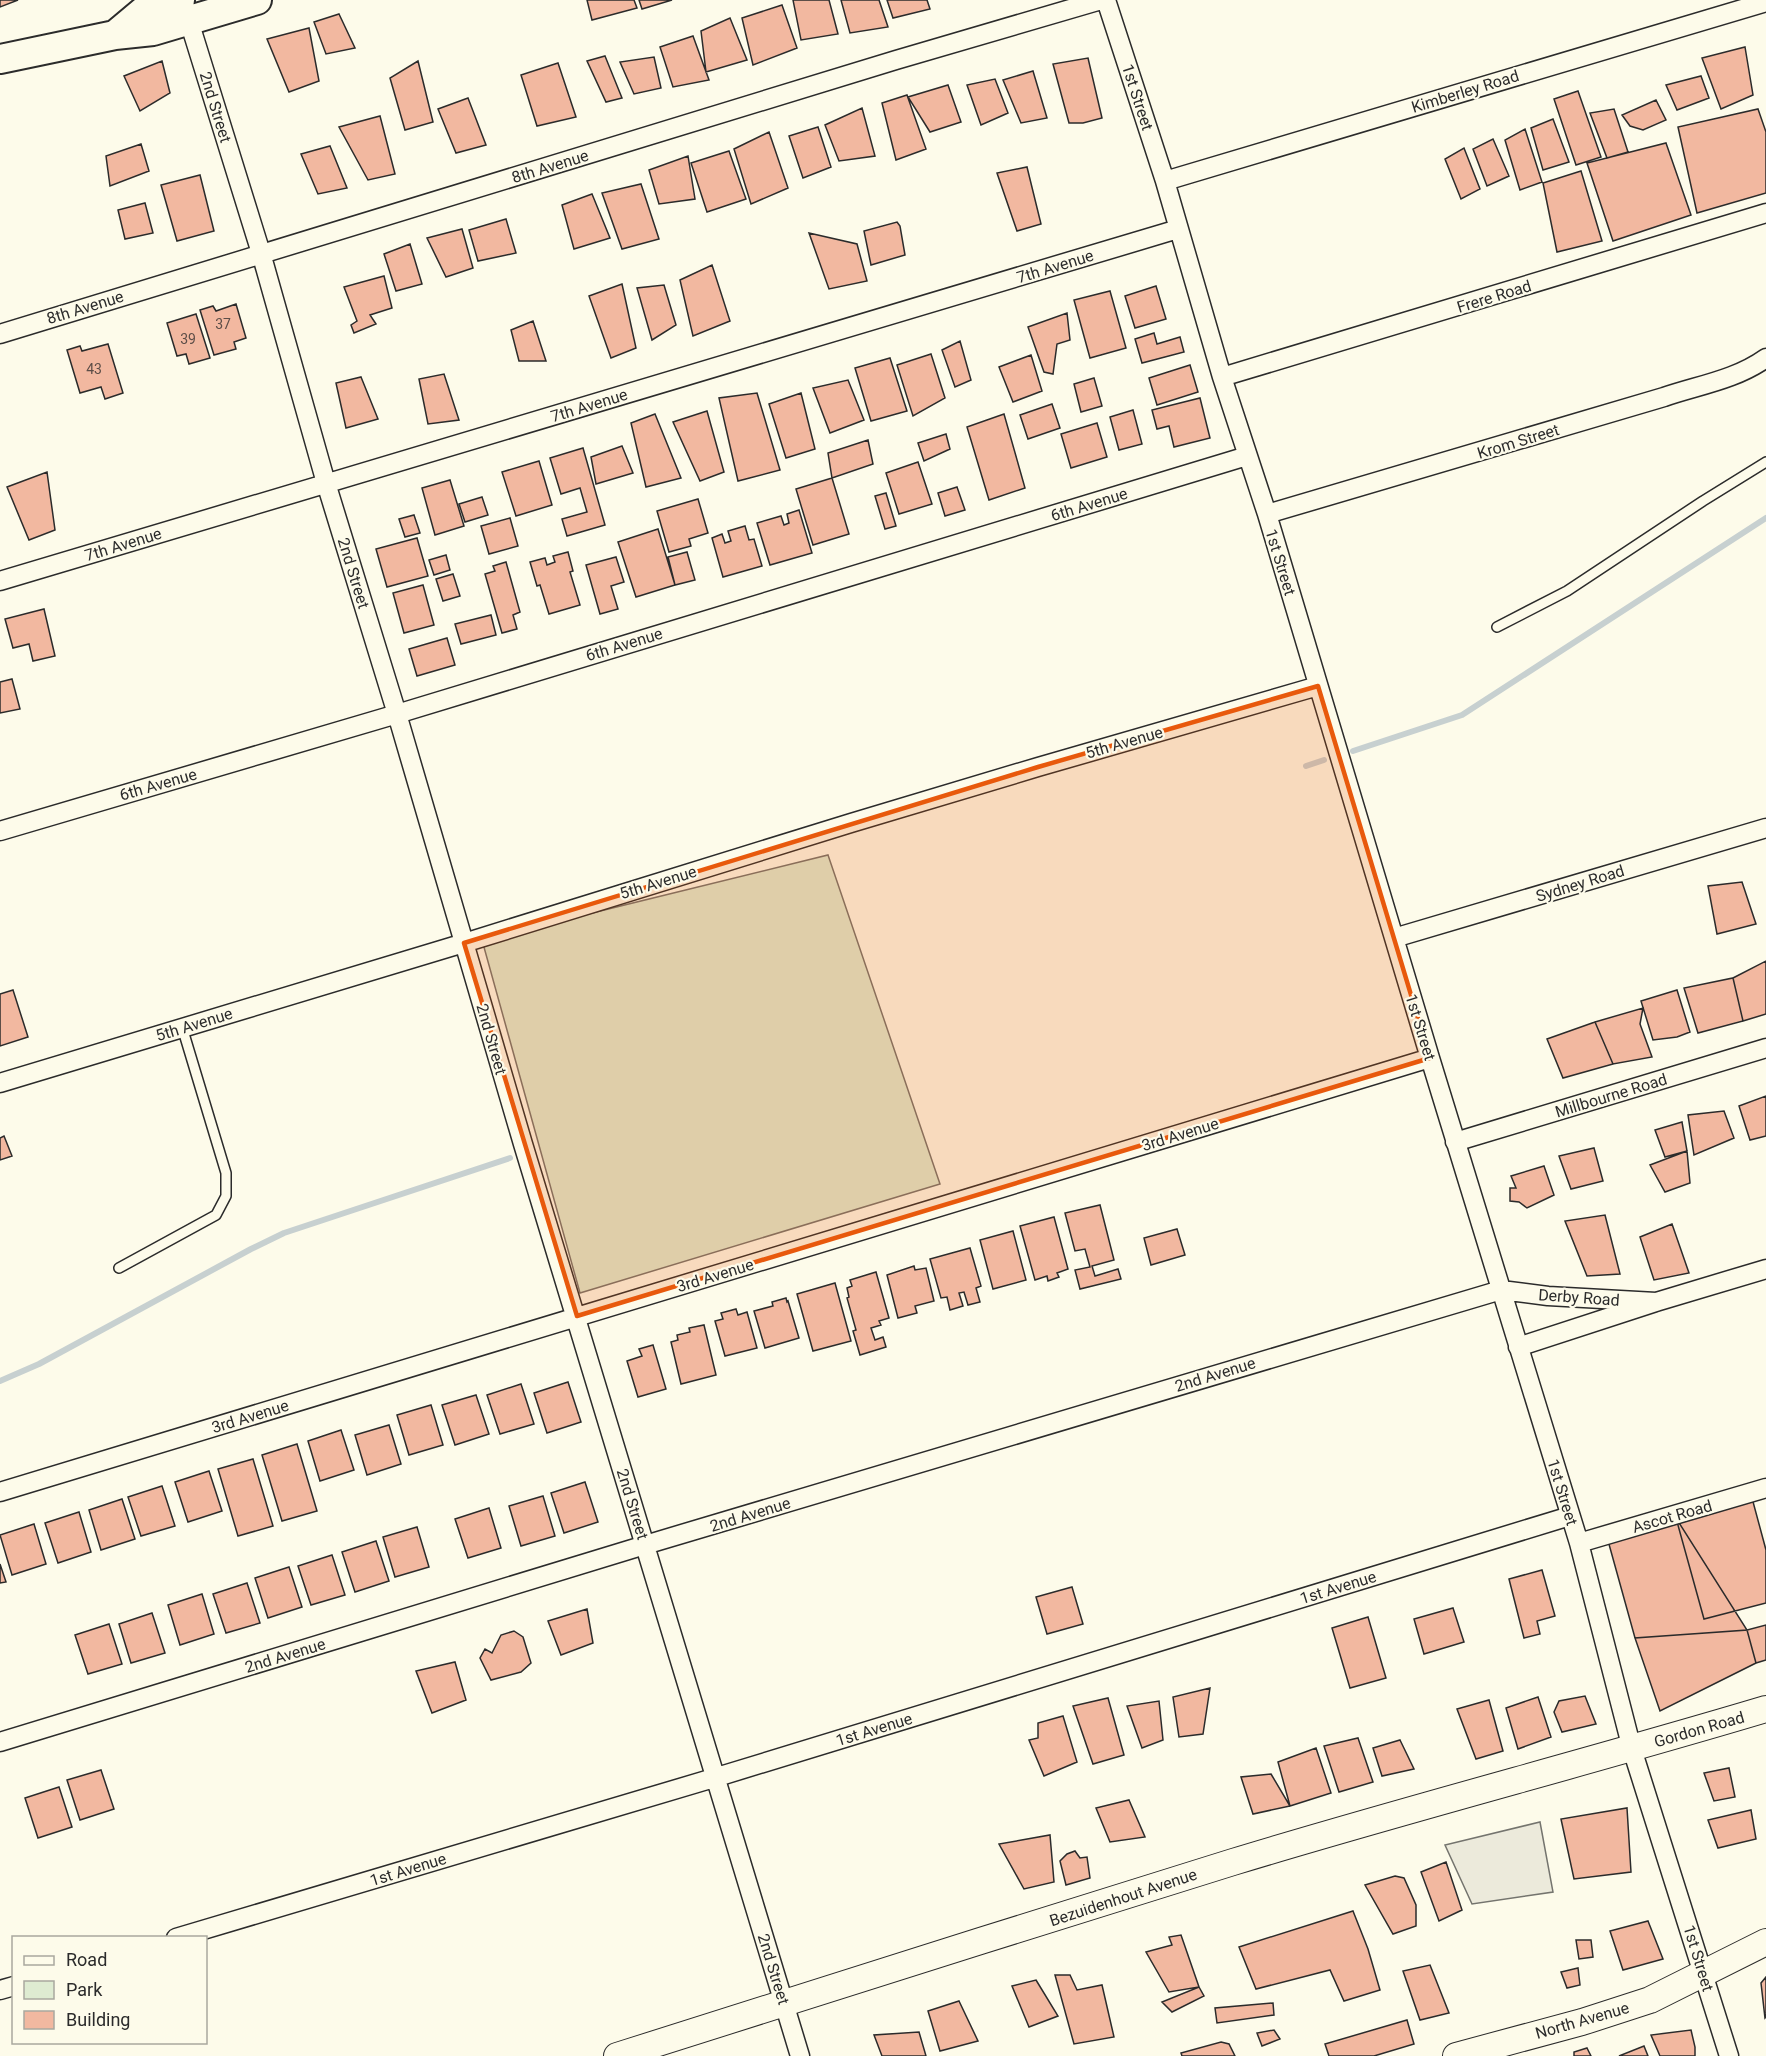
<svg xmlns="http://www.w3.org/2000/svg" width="1766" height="2056" font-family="Roboto,sans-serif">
  <rect width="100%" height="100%" fill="#fdfbea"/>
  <path fill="#deebd1" stroke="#74746e" stroke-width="1.5" d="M828,855L940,1184L580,1293L482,940Z"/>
  <path fill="#eceadb" stroke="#74746e" stroke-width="1.5" d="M1540,1822L1553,1892L1472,1904L1445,1845Z"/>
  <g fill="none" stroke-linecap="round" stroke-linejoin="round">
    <path stroke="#c7d0d0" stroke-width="6" d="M1353,751L1462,715L1766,518
      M1306,766L1324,760
      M0,1381L39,1364L251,1249L284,1233L510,1158"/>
  </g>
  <path fill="#f2b8a0" stroke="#2b2b2b" stroke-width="1.5" d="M0,0H18L0,7Z
    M587,0H634L637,8L592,20Z
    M639,0H672L642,9Z
    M793,0H829L838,34L801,40Z
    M841,0H879L888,27L850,33Z
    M887,0H927L930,9L893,18Z
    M782,5L797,48L753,65L742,18Z
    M339,14L355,48L326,54L314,22Z
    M730,18L747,60L706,72L701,31Z
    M309,28L319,81L289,92L267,39Z
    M693,36L709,80L673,87L660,47Z
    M1745,47L1753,95L1721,109L1702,58Z
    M605,56L622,98L606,102L587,61Z
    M654,57L661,88L634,94L620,62Z
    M1088,58L1102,118L1083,123H1069L1053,64Z
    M162,61L170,93L140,111L124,76Z
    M418,61L433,122L405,130L390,78Z
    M558,63L576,117L537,126L521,75Z
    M1033,71L1047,118L1021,123L1003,80Z
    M1701,76L1709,98L1677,110L1666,85Z
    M995,79L1008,113L981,125L967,85Z
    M948,85L961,122L930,132L908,97Z
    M1578,91L1601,157L1576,165L1554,99Z
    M907,95L926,149L896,160L882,103Z
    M468,98L486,145L456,153L438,109Z
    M1656,100L1666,120L1643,130L1630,126L1622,115Z
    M862,108L875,156L839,161L825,125Z
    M1614,109L1628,152L1607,158L1590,113Z
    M1758,109L1766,132V193L1697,213L1678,127Z
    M380,116L395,174L368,180L339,127Z
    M1553,119L1569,162L1543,170L1531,128Z
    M818,127L831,167L803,178L789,136Z
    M1525,129L1542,182L1520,190L1505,140Z
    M769,132L788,188L751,204L734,149Z
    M1493,139L1509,176L1487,186L1473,149Z
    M1666,143L1691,215L1613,241L1587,163Z
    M141,144L149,171L110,186L106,156Z
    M330,146L347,188L318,194L301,154Z
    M1464,148L1480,189L1461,199L1445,159Z
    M729,151L746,199L707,212L691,163Z
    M688,156L695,199L659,204L649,170Z
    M1027,167L1041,224L1017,231L997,173Z
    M1581,171L1602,241L1557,252L1543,183Z
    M200,175L214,231L177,241L161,185Z
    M641,184L659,239L622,249L602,193Z
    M592,194L610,238L574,249L562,205Z
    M145,203L153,233L125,239L118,210Z
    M506,219L516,253L478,261L469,230Z
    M897,222L900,226L905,255L871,265L864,231Z
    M462,229L473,268L446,277L427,238Z
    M809,233L857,244L867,281L829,289Z
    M410,244L422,284L396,291L384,254Z
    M712,265L730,321L693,336L680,280Z
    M384,276L392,308L370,315L376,324L354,333L351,325L357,321L344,287Z
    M622,284L636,348L611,358L589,296Z
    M664,285L676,325L652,340L637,288Z
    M1156,286L1166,319L1135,328L1125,296Z
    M1110,291L1126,348L1090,358L1074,300Z
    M236,304L246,338L234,342L236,349L214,355L200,310L213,306L216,311Z
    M1067,313L1070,340L1057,344L1053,374L1044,372L1028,327Z
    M196,314L210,358L189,364L186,354L177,356L167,323Z
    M533,321L546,361H519L511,330Z
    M1154,333L1157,344L1180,337L1184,352L1142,363L1135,339Z
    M960,341L971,380L955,387L942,350Z
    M108,344L123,393L105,399L101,387L80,393L67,350L80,346L82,351Z
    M931,354L945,398L913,416L897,365Z
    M1031,355L1042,391L1013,402L999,367Z
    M890,358L907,411L871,421L855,368Z
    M1190,365L1198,392L1157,405L1149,378Z
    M444,374L459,420L428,424L419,379Z
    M361,377L378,419L346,428L336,383Z
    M1094,378L1102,406L1081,412L1074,384Z
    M848,380L864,420L830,433L813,388Z
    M757,393L780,470L738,481L719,398Z
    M801,393L815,449L786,458L769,404Z
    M1200,398L1210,438L1174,447L1169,426L1157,429L1152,410Z
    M1052,404L1060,428L1028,439L1020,415Z
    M1133,410L1142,444L1119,450L1110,417Z
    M707,411L724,472L700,481L673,422Z
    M655,414L681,478L646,487L631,423Z
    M1004,414L1025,488L989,500L967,427Z
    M1097,423L1107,457L1071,468L1061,434Z
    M946,434L950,449L924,461L918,443Z
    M868,440L873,464L832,478L828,453Z
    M622,446L633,473L596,484L591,457Z
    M583,448L605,525L567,536L562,519L587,512L580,488L561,494L550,458Z
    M539,461L552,505L516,516L502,472Z
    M918,462L932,504L899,514L886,473Z
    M47,472L55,530L29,540L7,487Z
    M832,478L849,534L813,545L796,489Z
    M450,480L464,526L435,535L422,488Z
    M957,487L965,510L945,516L938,493Z
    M886,493L896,526L885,529L875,496Z
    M482,497L488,515L465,522L459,504Z
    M698,499L708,533L689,539L691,546L669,552L657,511Z
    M799,510L812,553L770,565L757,523L781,516L784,525L789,523L787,514Z
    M414,515L420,533L405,537L399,519Z
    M510,518L518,546L489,554L481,526Z
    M745,526L749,540L754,539L762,566L723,577L712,538L722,534L725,543L731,541L728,531Z
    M658,529L675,585L636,597L618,542Z
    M417,538L428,576L387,587L376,549Z
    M568,552L573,571L570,572L580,605L549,614L540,585L537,586L530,562L545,558L547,565L555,562L553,556Z
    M687,552L695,580L675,585L668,557Z
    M446,555L450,570L434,575L429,560Z
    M616,557L624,582L611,586L618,609L600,614L586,565Z
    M506,562L520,612L513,615L517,629L502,633L485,574L495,571L493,566Z
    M453,574L460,596L443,601L436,579Z
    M423,585L434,625L404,633L393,593Z
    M44,609L55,656L33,661L29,644L13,648L5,619Z
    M491,615L496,635L461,644L455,624Z
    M447,638L455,665L417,676L409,649Z
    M12,679L20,709L0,713V682Z
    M1742,882L1756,924L1717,934L1708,886Z
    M1766,961V1014L1743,1021L1733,978Z
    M1733,978L1743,1021L1698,1033L1684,988Z
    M13,990L28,1037L0,1046V994Z
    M1677,990L1690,1032L1677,1037L1653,1040L1641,1001Z
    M1643,1008L1640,1024L1652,1057L1613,1064L1595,1022Z
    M1595,1022L1613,1064L1563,1078L1547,1039Z
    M1766,1096V1136L1750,1140L1739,1106Z
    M1724,1111L1734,1138L1694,1155L1688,1115Z
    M1682,1122L1687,1151L1665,1157L1655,1130Z
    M4,1136L12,1156L0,1160V1138Z
    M1594,1148L1603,1181L1571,1189L1559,1156Z
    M1687,1151L1690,1183L1665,1192L1650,1165Z
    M1544,1166L1554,1195L1527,1208L1519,1202L1510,1201V1188H1516L1511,1176Z
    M1100,1205L1114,1260L1092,1266L1095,1276L1118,1269L1121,1279L1080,1289L1075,1270L1090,1267L1085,1249L1075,1251L1065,1213Z
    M1605,1215L1620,1274L1587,1276L1565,1221Z
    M1054,1217L1068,1269L1057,1273L1059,1277L1048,1281L1047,1276L1035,1280L1020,1226Z
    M1672,1224L1689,1273L1654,1280L1640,1237Z
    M1177,1229L1185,1255L1151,1265L1144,1238Z
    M1013,1231L1026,1280L993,1289L980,1240Z
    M970,1248L981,1286L976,1288L980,1302L968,1305L964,1292L959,1293L963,1306L950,1310L947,1297L941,1298L930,1259Z
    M914,1266L915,1270L926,1268L934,1301L915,1306L917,1313L898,1318L887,1275Z
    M876,1272L889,1318L879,1321L881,1325L871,1328L875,1340L883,1337L886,1347L860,1355L853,1331L856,1330L847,1298L849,1297L847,1288L852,1286L850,1280Z
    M835,1283L851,1341L813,1351L797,1294Z
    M786,1298L787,1302L788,1301L799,1338L765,1348L754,1311L773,1306L772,1302Z
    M736,1309L738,1315L747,1312L757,1348L725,1356L715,1321L723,1319L721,1313Z
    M704,1325L716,1375L681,1384L671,1342L678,1340L677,1335L690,1332L689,1328Z
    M653,1345L666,1389L638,1397L627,1361L642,1356L639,1349Z
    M568,1382L581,1422L547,1433L534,1393Z
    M521,1384L534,1424L500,1434L487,1395Z
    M476,1395L489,1434L455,1445L442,1405Z
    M431,1405L443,1445L409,1455L397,1415Z
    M389,1425L401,1464L367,1475L355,1435Z
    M341,1430L354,1470L320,1481L308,1441Z
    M297,1444L317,1511L282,1521L262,1455Z
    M253,1459L273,1526L238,1536L218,1469Z
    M209,1471L222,1511L188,1522L175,1482Z
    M585,1482L598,1522L564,1533L551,1493Z
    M162,1486L175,1526L141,1536L128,1497Z
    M543,1496L555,1536L521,1546L509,1506Z
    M1752,1498L1766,1550V1603L1704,1619L1676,1518Z
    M122,1499L135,1539L101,1550L89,1510Z
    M489,1508L501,1548L468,1558L455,1519Z
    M79,1512L91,1552L58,1563L45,1523Z
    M1676,1518L1747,1630L1635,1638L1607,1537Z
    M34,1524L46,1564L12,1575L0,1535Z
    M417,1527L429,1567L395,1577L383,1537Z
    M376,1541L389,1581L355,1592L342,1552Z
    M332,1555L345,1595L311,1605L298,1566Z
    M0,1564L6,1582L0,1583Z
    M289,1567L302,1607L268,1618L255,1578Z
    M1542,1570L1555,1616L1537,1621L1540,1634L1524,1638L1509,1579Z
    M247,1583L260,1623L226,1633L213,1594Z
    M1072,1587L1083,1624L1047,1634L1036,1597Z
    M202,1594L214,1634L180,1645L168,1605Z
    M1453,1608L1464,1642L1424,1654L1414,1619Z
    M587,1609L593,1643L561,1655L548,1621Z
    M152,1613L165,1653L131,1663L119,1624Z
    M1368,1617L1386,1678L1350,1688L1332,1628Z
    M109,1624L122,1664L88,1674L75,1635Z
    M1766,1625V1660L1756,1663L1747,1630Z
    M1747,1630L1756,1663L1660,1711L1635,1638Z
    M514,1631L523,1637L531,1663L521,1672L491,1680L480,1658L485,1649L492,1653L501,1635Z
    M455,1662L466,1700L432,1713L416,1671Z
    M1210,1688L1203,1734L1179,1737L1173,1697Z
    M1585,1696L1596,1724L1562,1732L1554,1712L1559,1701Z
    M1538,1697L1551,1737L1518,1749L1506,1708Z
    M1108,1698L1124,1755L1093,1764L1073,1706Z
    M1489,1700L1503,1751L1476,1759L1457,1709Z
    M1159,1701L1163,1740L1142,1748L1127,1706Z
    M1063,1716L1077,1762L1044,1776L1029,1740L1038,1738V1723Z
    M1358,1738L1373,1782L1339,1792L1324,1746Z
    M1400,1740L1414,1769L1382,1776L1373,1748Z
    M1316,1748L1331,1793L1290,1806L1278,1762Z
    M1729,1768L1735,1797L1714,1801L1704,1773Z
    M101,1770L114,1809L80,1820L67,1780Z
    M1271,1774L1290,1806L1253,1814L1241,1777Z
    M59,1787L72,1827L38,1838L25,1798Z
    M1129,1800L1145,1837L1110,1842L1096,1808Z
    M1627,1808L1631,1872L1574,1879L1561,1819Z
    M1751,1810L1756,1839L1718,1848L1708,1820Z
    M1050,1835L1054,1882L1024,1889L999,1844Z
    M1075,1851L1080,1858L1087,1857L1090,1878L1066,1885L1060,1861L1067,1854Z
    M1446,1862L1462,1910L1439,1921L1421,1872Z
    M1395,1876L1404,1878L1416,1905V1926L1393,1934L1365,1885Z
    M1353,1911L1368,1949L1380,1990L1344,2001L1330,1970L1256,1989L1239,1947Z
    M1648,1921L1663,1959L1623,1970L1610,1931Z
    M1181,1935L1199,1987L1169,1992L1146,1952L1172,1945L1169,1937Z
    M1576,1940H1591L1593,1957L1579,1959Z
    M1430,1965L1449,2013L1420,2020L1403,1971Z
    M1578,1968L1580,1985L1567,1988L1561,1972Z
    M1055,1975H1070L1077,1990L1102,1985L1114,2037L1074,2044Z
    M1766,1977V2017L1765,2018L1761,1983Z
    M1036,1980L1058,2016L1029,2027L1012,1986Z
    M1199,1987L1204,1996L1172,2012L1162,2002Z
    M959,2001L978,2041L940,2051L928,2011Z
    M1273,2003L1274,2015L1217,2023L1215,2008Z
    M1407,2020L1414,2044L1374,2056H1329L1325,2044Z
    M1274,2030L1280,2039L1262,2046L1257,2033Z
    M1691,2030L1695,2047V2056H1660L1651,2035Z
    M919,2032L926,2056H882L874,2035Z
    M1221,2042L1229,2044L1235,2056H1182L1181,2053Z
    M1644,2046L1648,2056H1619Z
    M1587,2048L1591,2056H1574V2052Z"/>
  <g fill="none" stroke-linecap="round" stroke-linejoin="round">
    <g stroke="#2b2b2b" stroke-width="12">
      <path id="lane" d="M1497,627L1567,591L1703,501L1766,462
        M119,1268L216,1215L226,1196V1173L182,1027"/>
    </g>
    <g stroke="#2b2b2b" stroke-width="21">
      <path id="street" d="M1106,0L1165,181L1222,377L1267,514L1430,1058L1579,1543L1632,1749L1729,2056
        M189,21L261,253L326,483L397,714L523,1144L800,2056
        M1165,181L1766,2
        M0,334L896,60L1101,0
        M1222,377L1766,213
        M1267,514L1664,397C1699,385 1735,380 1766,358
        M0,581L1178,229
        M0,831L397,714L1247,456
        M1394,938L1766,828
        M0,1083L464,943L851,823L1038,767L1318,686
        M1455,1142L1766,1048
        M1518,1347L1656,1302L1766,1269
        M0,1492L1430,1058
        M1579,1543L1766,1488
        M0,1742L645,1545L1501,1290L1548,1296L1656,1302
        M176,1938L717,1777L1570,1516
        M0,1990L14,1986"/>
    </g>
    <g stroke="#2b2b2b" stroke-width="28">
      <path id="secondary" d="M617,2056C823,1992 1027,1925 1233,1862C1410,1808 1589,1762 1766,1709
        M1456,2056L1582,2022L1650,2000L1766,1942"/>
    </g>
    <g stroke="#2b2b2b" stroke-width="32">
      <path id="primary" d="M115,35L146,9L180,0
        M0,59L115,35L153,31L257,0"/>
    </g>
    <use href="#lane" stroke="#fdfbea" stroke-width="9"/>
    <use href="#street" stroke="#fdfbea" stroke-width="18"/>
    <use href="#secondary" stroke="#fdfbea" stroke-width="26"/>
    <use href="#primary" stroke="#fdfbea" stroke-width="28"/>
  </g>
  <path fill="#e8590c" fill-opacity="0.2" stroke="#e8590c" stroke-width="4.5" stroke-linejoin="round" d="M1318,686L1430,1058L577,1316L464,943L1038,767Z"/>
  <g text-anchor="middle" stroke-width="4.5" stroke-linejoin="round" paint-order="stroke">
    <g font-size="14" fill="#5d4e48">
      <text x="223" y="329">37</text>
      <text x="188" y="344">39</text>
      <text x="94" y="374">43</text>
    </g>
    <g font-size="16" fill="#2b2b2b" stroke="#fdfbea">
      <text transform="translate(1465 91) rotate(-17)" y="6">Kimberley Road</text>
      <text transform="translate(1138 97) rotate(72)" y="6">1st Street</text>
      <text transform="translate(216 107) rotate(73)" y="6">2nd Street</text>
      <text transform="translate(550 166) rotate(-17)" y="6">8th Avenue</text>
      <text transform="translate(1055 266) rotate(-17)" y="6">7th Avenue</text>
      <text transform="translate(1494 296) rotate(-17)" y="6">Frere Road</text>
      <text transform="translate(85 307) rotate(-17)" y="6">8th Avenue</text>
      <text transform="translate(589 405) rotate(-17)" y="6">7th Avenue</text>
      <text transform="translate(1518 441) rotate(-17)" y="6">Krom Street</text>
      <text transform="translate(1089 504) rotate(-17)" y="6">6th Avenue</text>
      <text transform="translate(123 544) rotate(-17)" y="6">7th Avenue</text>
      <text transform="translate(1281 562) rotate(73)" y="6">1st Street</text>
      <text transform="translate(354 573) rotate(73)" y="6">2nd Street</text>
      <text transform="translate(624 644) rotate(-17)" y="6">6th Avenue</text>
      <text transform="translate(1124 742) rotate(-16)" y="6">5th Avenue</text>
      <text transform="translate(158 784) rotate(-16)" y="6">6th Avenue</text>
      <text transform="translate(658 882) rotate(-17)" y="6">5th Avenue</text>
      <text transform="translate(1580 883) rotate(-17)" y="6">Sydney Road</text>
      <text transform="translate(194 1024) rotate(-17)" y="6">5th Avenue</text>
      <text transform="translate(1421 1027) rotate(73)" y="6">1st Street</text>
      <text transform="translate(492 1039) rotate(74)" y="6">2nd Street</text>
      <text transform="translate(1611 1095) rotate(-17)" y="6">Millbourne Road</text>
      <text transform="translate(1180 1134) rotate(-17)" y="6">3rd Avenue</text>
      <text transform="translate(715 1275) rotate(-17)" y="6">3rd Avenue</text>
      <text transform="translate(1579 1297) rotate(4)" y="6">Derby Road</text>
      <text transform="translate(1215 1374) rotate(-17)" y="6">2nd Avenue</text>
      <text transform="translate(250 1416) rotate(-17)" y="6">3rd Avenue</text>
      <text transform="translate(1563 1492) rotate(73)" y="6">1st Street</text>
      <text transform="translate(633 1504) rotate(73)" y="6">2nd Street</text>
      <text transform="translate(750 1514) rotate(-17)" y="6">2nd Avenue</text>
      <text transform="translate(1672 1516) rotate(-16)" y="6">Ascot Road</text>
      <text transform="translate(1338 1587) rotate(-17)" y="6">1st Avenue</text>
      <text transform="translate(285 1655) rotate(-17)" y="6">2nd Avenue</text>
      <text transform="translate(874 1729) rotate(-17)" y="6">1st Avenue</text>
      <text transform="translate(1699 1729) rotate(-16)" y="6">Gordon Road</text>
      <text transform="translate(408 1869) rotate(-17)" y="6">1st Avenue</text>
      <text transform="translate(1123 1897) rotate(-18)" y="6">Bezuidenhout Avenue</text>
      <text transform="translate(1699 1958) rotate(73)" y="6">1st Street</text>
      <text transform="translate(774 1969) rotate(73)" y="6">2nd Street</text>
      <text transform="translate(1582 2020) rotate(-16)" y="6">North Avenue</text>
    </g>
  </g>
  <rect x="12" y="1936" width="195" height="108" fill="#fdfbea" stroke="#a9a89e" stroke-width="1.5"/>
  <rect x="24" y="1956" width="30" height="9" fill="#fdfbea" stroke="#a9a89e" stroke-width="1.5"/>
  <text x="66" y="1966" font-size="18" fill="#2b2b2b">Road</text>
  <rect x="24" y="1981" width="30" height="18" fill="#deebd1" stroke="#a9a89e" stroke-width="1.5"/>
  <text x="66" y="1996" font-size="18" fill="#2b2b2b">Park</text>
  <rect x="24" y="2011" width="30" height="18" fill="#f2b8a0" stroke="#a9a89e" stroke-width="1.5"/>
  <text x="66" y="2026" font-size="18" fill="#2b2b2b">Building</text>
</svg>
